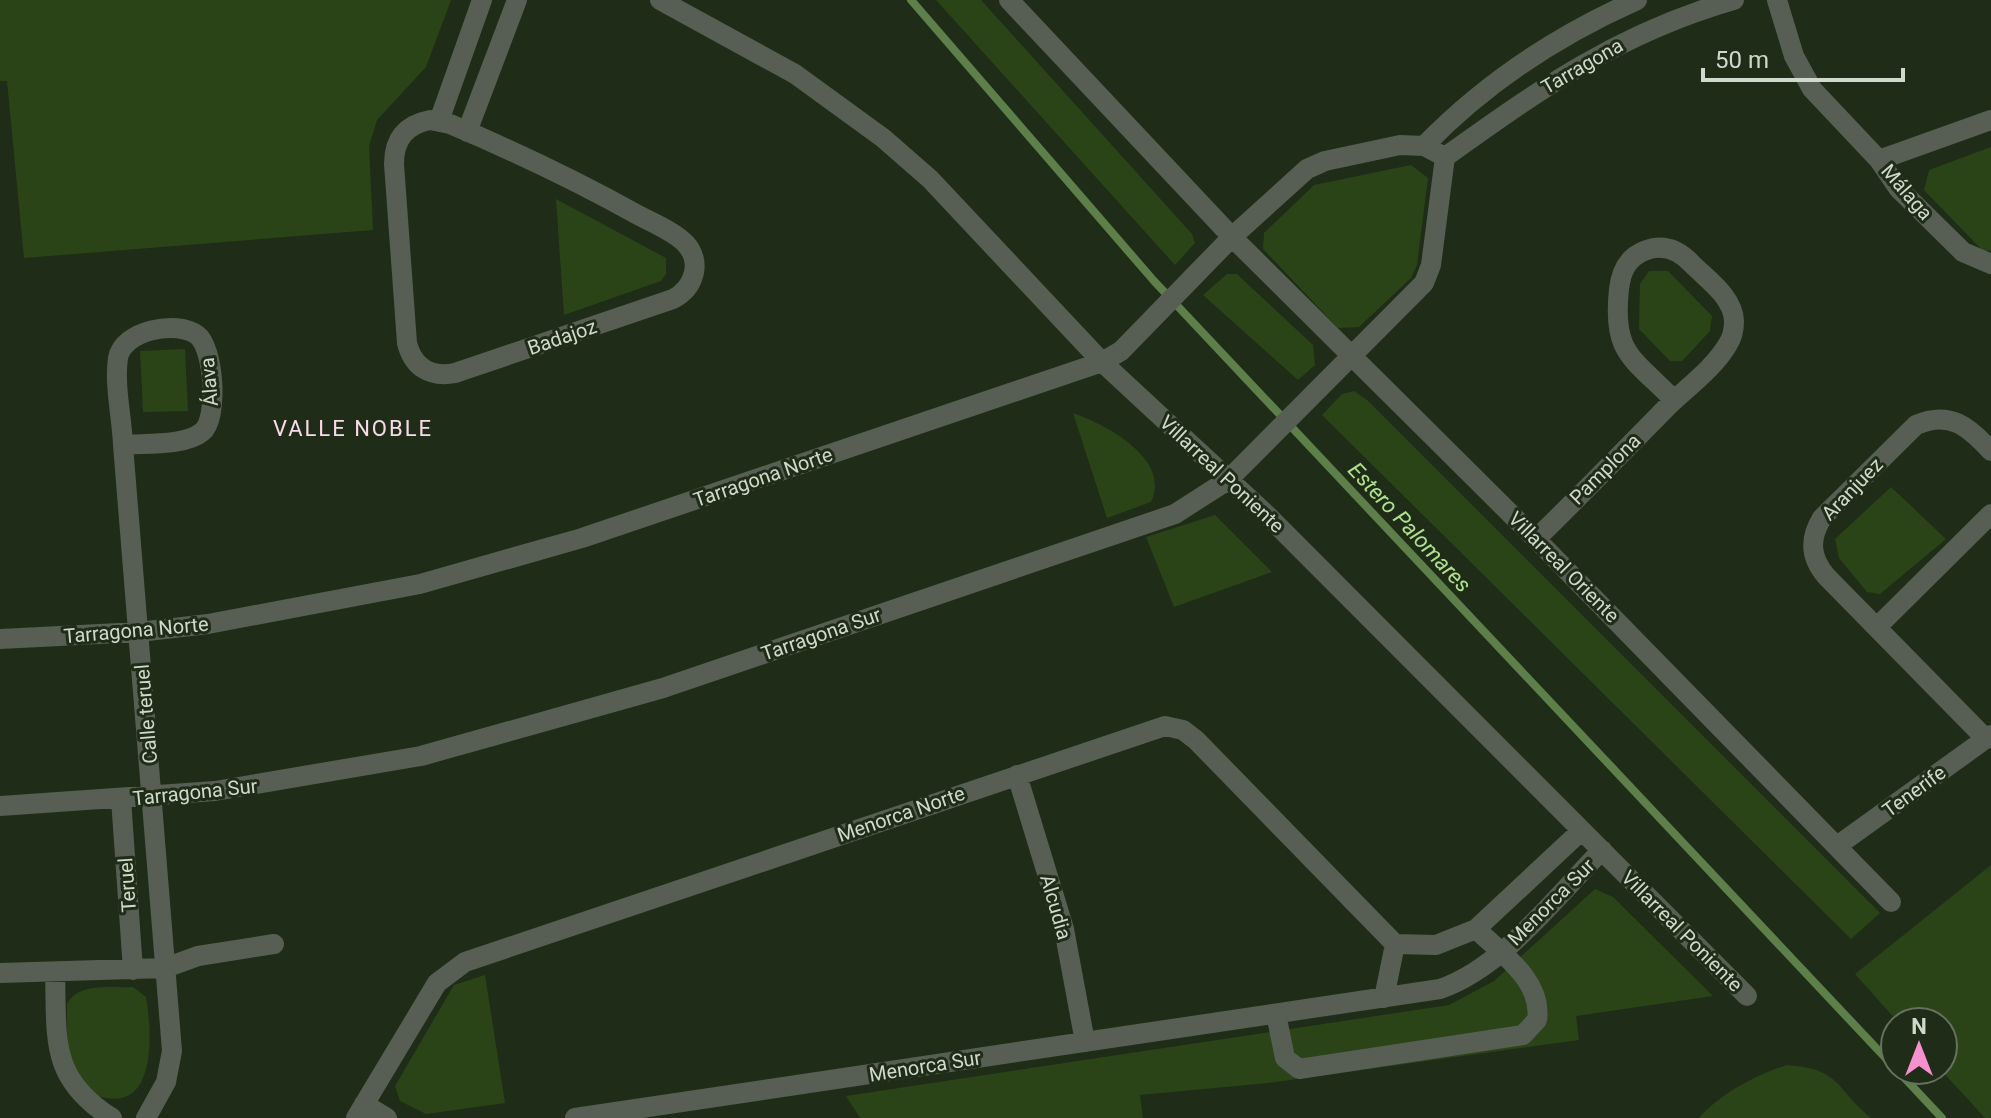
<svg xmlns="http://www.w3.org/2000/svg" width="1991" height="1118" font-family="Roboto,sans-serif">
  <rect width="100%" height="100%" fill="#1f2c17"/>
  <path fill="#2a4418" d="M0,0H451L426,67L377,120L369,146L373,230L24,258L7,81H0Z
    M936,0H981L1192,234L1195,243L1175,265Z
    M1991,147V251L1982,250L1924,190L1929,170Z
    M1411,165L1428,178L1417,265L1411,278L1359,327L1338,328L1263,249L1264,233L1314,185Z
    M556,199L666,258V274L661,281L564,315Z
    M1649,271H1668L1712,316L1710,331L1682,361H1670L1639,329L1640,284Z
    M1227,274H1237L1313,345L1315,365L1298,380L1203,295Z
    M185,349L188,411L143,412L140,351Z
    M1354,391L1367,400L1880,913L1851,939L1322,415L1342,394Z
    M1073,413C1105,424 1172,459 1151,502L1107,518Z
    M1891,487L1946,539L1880,594L1867,592L1839,558L1835,539Z
    M1215,515L1272,572L1174,607L1146,537Z
    M1991,865V1118H1985L1941,1070L1943,1022H1898L1855,974Z
    M1595,889L1613,897L1713,996L1576,1016L1579,1040L1268,1083L1140,1095L1143,1118H860L846,1096L1449,1005L1494,981Z
    M485,975L505,1103L426,1114L400,1101L395,1086L454,985Z
    M133,987L146,997C152,1031 158,1118 96,1095C80,1083 73,1067 69,1048C66,1034 67,1018 67,1004C78,982 112,988 133,987Z
    M1787,1065C1841,1069 1834,1087 1871,1118H1699C1721,1093 1756,1075 1787,1065Z"/>
  <g fill="none" stroke-linecap="round" stroke-linejoin="round">
    <path stroke="#5d7f49" stroke-width="8" d="M911,0L1154,281L1895,1068
      M1897,1070L1942,1118"/>
    <path stroke="#575e53" stroke-width="20" d="M660,0L795,74L883,138L930,179L1102,362L1267,515L1747,996
      M1009,0L1232,237L1536,539L1891,902
      M1777,0L1794,56L1812,89L1879,160L1898,188L1963,252L1991,264
      M430,120L450,124C514,151 577,181 638,215C653,223 673,231 685,243C703,262 694,288 673,299L455,373C430,378 413,367 407,343L394,164C394,140 405,125 430,120Z
      M439,121L482,0
      M467,132L517,0
      M1424,146C1486,82 1556,36 1637,0
      M1445,157C1540,89 1619,33 1734,0
      M1879,160L1991,120
      M123,445C145,443 185,446 202,432C219,419 214,347 197,335C177,320 123,330 118,358C114,385 122,418 123,445L172,1051L166,1082L146,1118
      M1536,539C1581,495 1625,450 1669,405C1688,387 1715,367 1728,344C1732,338 1734,329 1734,321C1733,297 1708,280 1692,264C1679,250 1663,243 1644,251C1627,258 1621,272 1619,289C1612,354 1632,357 1674,400
      M1877,627L1991,514
      M0,639L139,632L208,624L420,584L582,538L1102,362L1121,351L1232,237L1307,169L1325,161L1400,145L1424,146L1445,157
      M1986,739L1826,576C1810,557 1809,539 1822,518L1916,425C1950,410 1969,427 1991,451
      M1017,775L1064,929L1085,1042
      M121,799L133,970
      M0,806L215,791L421,756L663,688L1175,514L1228,480L1424,283L1431,265L1445,157
      M1837,846L1991,735
      M1395,944L1436,945L1476,929L1581,831
      M55,972C57,1039 49,1078 112,1118
      M0,973L165,968L198,956L274,944
      M1384,998L1395,944
      M1276,1014L1285,1058L1299,1069L1523,1035L1537,1020C1543,981 1501,953 1476,929
      M364,1104L387,1118
      M356,1118L437,983L465,962L1165,726L1183,730L1196,740L1395,944
      M575,1118L1440,989C1502,968 1556,897 1602,850"/>
  </g>
  <g text-anchor="middle" stroke-width="6" stroke-linejoin="round" paint-order="stroke">
    <g font-size="20" fill="#d0d9cb" stroke="#1f2c17">
      <text transform="translate(1582 66) rotate(-30)" y="7">Tarragona</text>
      <text transform="translate(1907 192) rotate(49)" y="7">Málaga</text>
      <text transform="translate(562 337) rotate(-19)" y="7">Badajoz</text>
      <text transform="translate(209 382) rotate(-95)" y="7">Álava</text>
      <text transform="translate(1605 469) rotate(-45)" y="7">Pamplona</text>
      <text transform="translate(1222 474) rotate(43)" y="7">Villarreal Poniente</text>
      <text transform="translate(763 477) rotate(-19)" y="7">Tarragona Norte</text>
      <text transform="translate(1852 489) rotate(-46)" y="7">Aranjuez</text>
      <text transform="translate(1564 567) rotate(45)" y="7">Villarreal Oriente</text>
      <text transform="translate(136 630) rotate(-5)" y="7">Tarragona Norte</text>
      <text transform="translate(821 634) rotate(-19)" y="7">Tarragona Sur</text>
      <text transform="translate(146 714) rotate(-95)" y="7">Calle teruel</text>
      <text transform="translate(1914 791) rotate(-36)" y="7">Tenerife</text>
      <text transform="translate(195 792) rotate(-6)" y="7">Tarragona Sur</text>
      <text transform="translate(901 814) rotate(-19)" y="7">Menorca Norte</text>
      <text transform="translate(127 885) rotate(-94)" y="7">Teruel</text>
      <text transform="translate(1551 902) rotate(-45)" y="7">Menorca Sur</text>
      <text transform="translate(1056 907) rotate(74)" y="7">Alcudia</text>
      <text transform="translate(1682 931) rotate(45)" y="7">Villarreal Poniente</text>
      <text transform="translate(925 1066) rotate(-9)" y="7">Menorca Sur</text>
    </g>
    <g font-size="22" letter-spacing="2" fill="#f8daea" stroke="#1f2c17">
      <text x="353" y="436">VALLE NOBLE</text>
    </g>
    <g font-size="22" font-style="italic" fill="#afe191" stroke="#1f2c17">
      <text transform="translate(1410 527) rotate(47)" y="8">Estero Palomares</text>
    </g>
  </g>
  <g transform="translate(1919 1046)"><circle r="38" fill="#1f2c17" stroke="#66715f" stroke-width="2"/>
  <path d="M0-6L14 30L0 20L-14 30Z" fill="#f790ce"/>
  <text y="-12" font-size="22" font-weight="bold" text-anchor="middle" fill="#d0d9cb">N</text>
  </g>
  <path d="M1703 68v12h200v-12" fill="none" stroke="#d0d9cb" stroke-width="4"/>
  <text x="1715" y="68" font-size="24" fill="#d0d9cb" stroke="#1f2c17" stroke-width="6" paint-order="stroke">50 m</text>
</svg>
